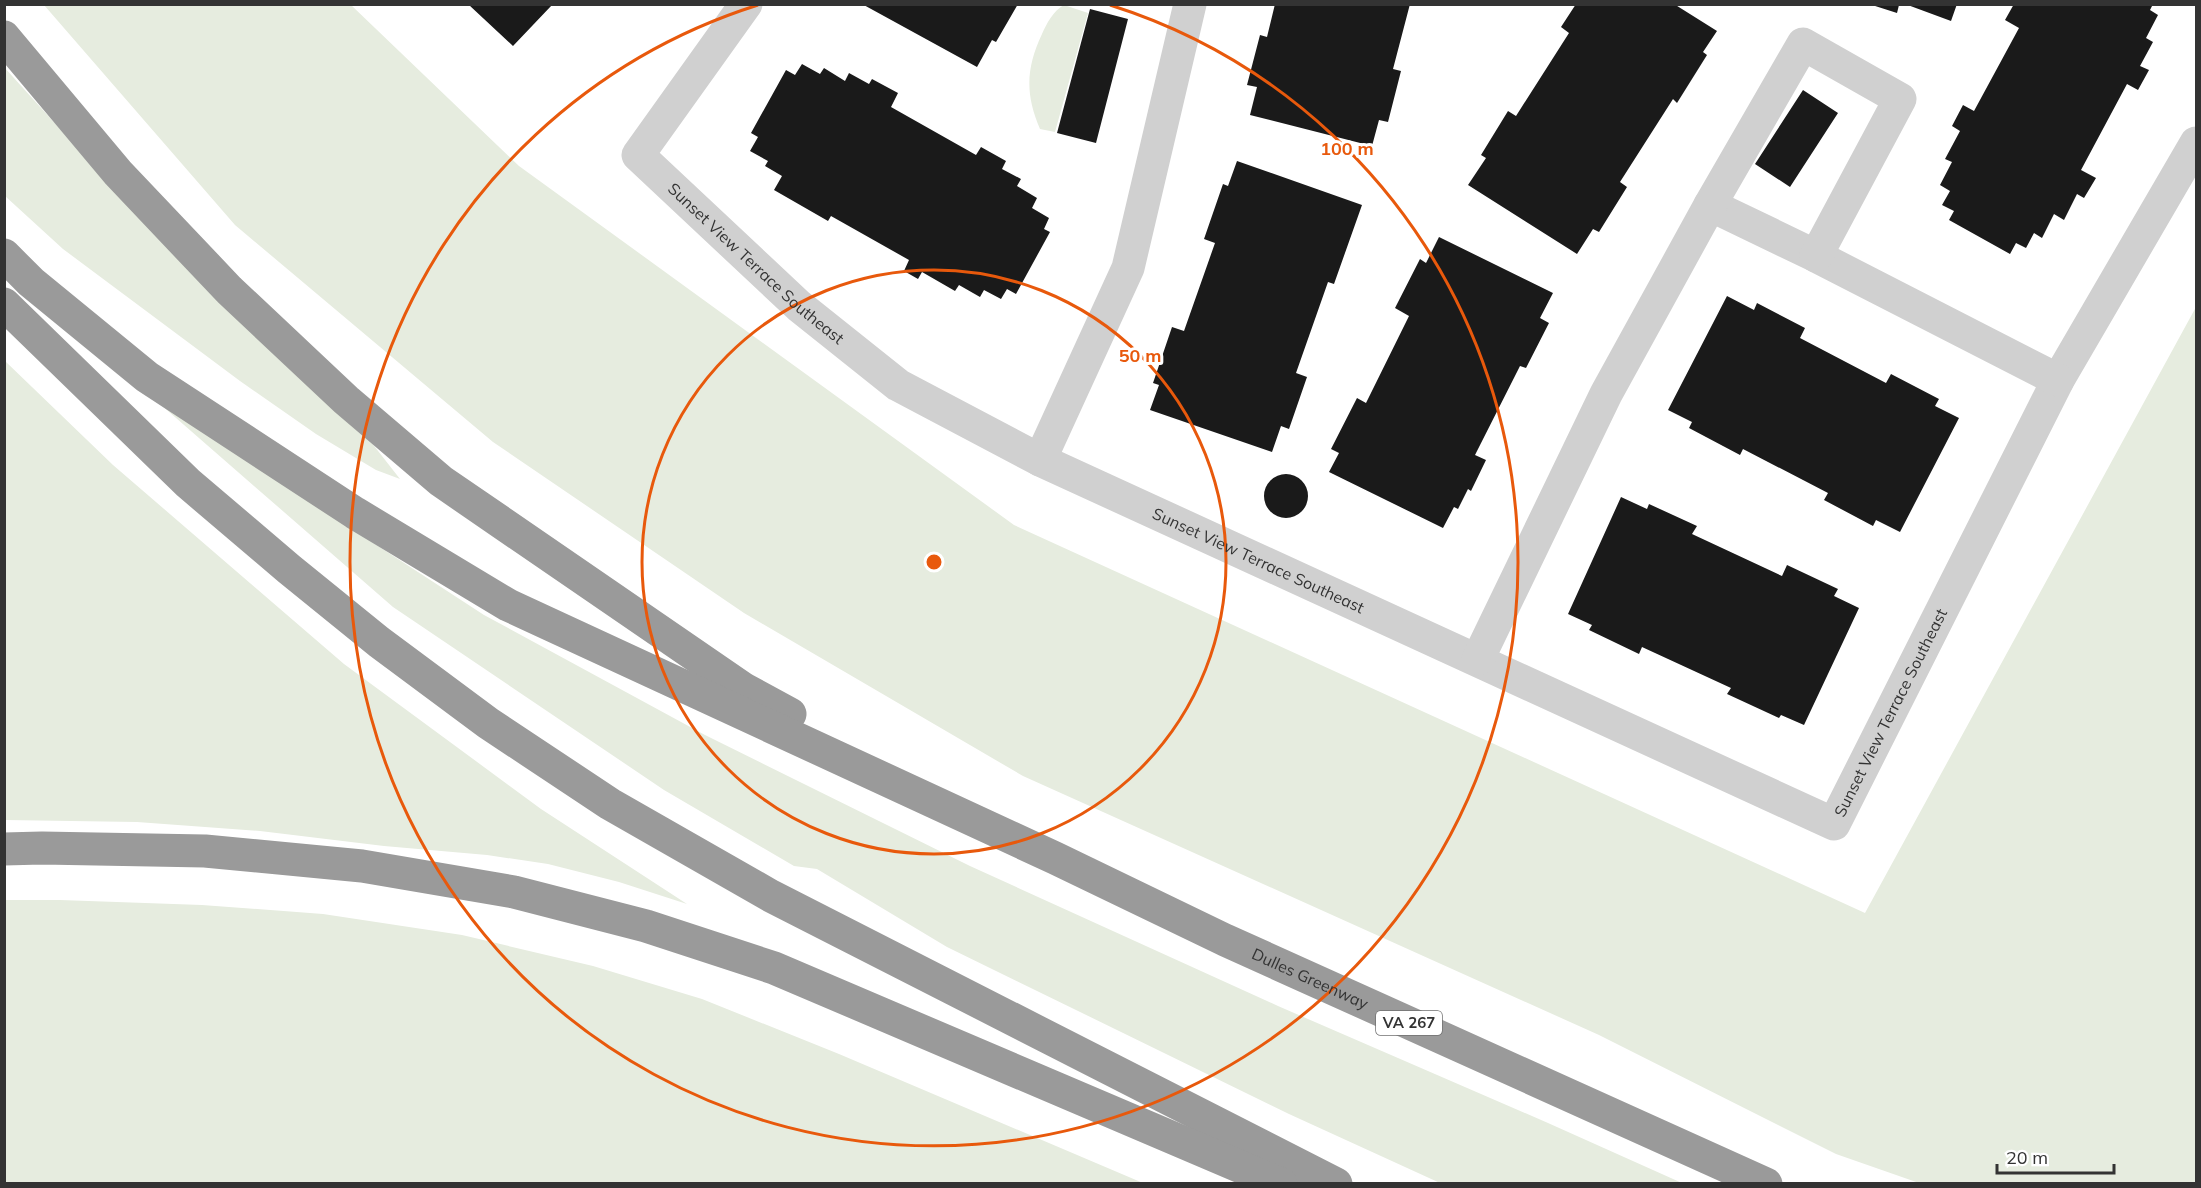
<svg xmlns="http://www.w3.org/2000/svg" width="2201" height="1188" font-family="Mulish,sans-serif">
  <rect width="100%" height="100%" fill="#fff"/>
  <path fill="#e6ecdf" d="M44,5H351L519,166L1014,525L1865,913L2196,307V1183H1919L1836,1154L1599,1035L1023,776L744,613L493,442L235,225Z
    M1064,5L1088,13L1055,132L1040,129C1025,94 1026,68 1042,34C1047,23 1053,11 1064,5Z
    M4,67L157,236L364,433L400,479L376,470L316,434L240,381L63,249L5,196Z
    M5,361L113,465L344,664L541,809L687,904L619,882L548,864L487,855L384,846L260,831L137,822L5,820Z
    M160,404L484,615L705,735L970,866L1278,1006L1548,1123L1682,1183H1440L1289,1114L947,947L817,869L794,866L664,790L393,607Z
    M5,900H60L202,905L323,914L462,935L593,966L702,999L839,1054L1143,1183H5Z"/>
  <path fill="#1a1a1a" d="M862,4H1018L996,42L992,40L977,67Z
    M1275,4H1410L1393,69L1401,71L1388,122L1379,120L1372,146L1250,115L1257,87L1247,85L1260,35L1267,37Z
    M1576,4H1674L1717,31L1703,52L1707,55L1677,103L1673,99L1620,182L1627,187L1599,232L1593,229L1577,254L1468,185L1486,158L1481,155L1508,111L1516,116L1569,33L1561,27Z
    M1905,4H1957L1951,21Z
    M2014,4H2153L2150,10L2158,15L2146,38L2153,42L2140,66L2149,70L2138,90L2127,84L2081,170L2096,178L2084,198L2077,194L2064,220L2054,214L2042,238L2034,233L2026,248L2016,243L2010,254L1949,220L1954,211L1942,205L1950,191L1940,185L1952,162L1945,159L1960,131L1952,126L1963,105L1974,111L2019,28L2005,20Z
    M469,5H552L513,46Z
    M1872,5H1899L1897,13Z
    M1090,9L1128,19L1096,143L1057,133Z
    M802,64L820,74L824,68L845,81L849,73L869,84L872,79L898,93L891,107L976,155L981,147L1006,161L1002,169L1021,179L1017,186L1037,198L1032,208L1049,218L1044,229L1050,232L1016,294L1007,289L1001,299L984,290L980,297L959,285L955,291L922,272L918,279L904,271L909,260L831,216L828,221L774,190L782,176L765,166L768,161L750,151L758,137L751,133L786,70L795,75Z
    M1803,90L1838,113L1790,187L1755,164Z
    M1237,161L1362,205L1334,284L1328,282L1296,373L1307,377L1289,429L1281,426L1272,452L1150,410L1159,385L1153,383L1172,327L1184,331L1215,243L1204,239L1223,184L1228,186Z
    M1439,237L1553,293L1540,318L1549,323L1526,368L1520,366L1475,455L1486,460L1471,491L1468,489L1458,509L1454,507L1443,528L1329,472L1339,453L1331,449L1357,398L1366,403L1409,316L1395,308L1420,259L1426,263Z
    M1727,296L1754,310L1757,303L1805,328L1800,338L1886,383L1891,374L1939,399L1935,406L1959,418L1900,532L1876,520L1873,526L1824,500L1828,493L1743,449L1740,455L1689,428L1692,422L1668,410Z
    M1264 496a22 22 0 1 1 44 0a22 22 0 1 1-44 0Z
    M1621,497L1647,509L1649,504L1697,526L1692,534L1782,576L1787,565L1838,589L1834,596L1859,608L1804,725L1781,715L1779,718L1727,694L1731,688L1642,647L1639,654L1589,630L1592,625L1568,614Z"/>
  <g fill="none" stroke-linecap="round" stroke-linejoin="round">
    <g stroke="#d0d0d0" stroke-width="33">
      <path id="s1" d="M746,4L638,155L799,306L898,385L1040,460L1834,824L2058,380L2196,143"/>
      <path d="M1710,205L1816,256L2058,380"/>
      <path d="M1040,460L1128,268L1190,4"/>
      <path d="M1478,659L1606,394L1710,205L1803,44L1900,99L1816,256"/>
    </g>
    <g stroke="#9a9a9a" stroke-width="33">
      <path d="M4,37L118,173L229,290L346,400L441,481L744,689L790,714"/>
      <path id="s2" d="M4,255L31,282L147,377L355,513L508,605L1055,858L1225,940L1766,1184"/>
      <path d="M4,304L188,483L289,569L379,642L488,723L610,804L771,896L1336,1184"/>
      <path d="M4,849L42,848L205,851L362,866L514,892L646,926L774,968L1281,1184"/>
    </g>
  </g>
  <g fill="none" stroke="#e8590c" stroke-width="3">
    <circle cx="934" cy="562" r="292"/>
    <path d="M1110 5A584 584 0 1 1 758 5"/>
  </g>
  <g text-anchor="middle" stroke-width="6" stroke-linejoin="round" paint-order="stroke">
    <rect fill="#fff" stroke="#707070" stroke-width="1.5" x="1376" y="1011" width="66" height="24" rx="4.5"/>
    <g font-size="15" font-weight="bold" fill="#333">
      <text x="1409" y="1028">VA 267</text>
    </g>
    <g font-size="16" fill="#333" stroke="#fff">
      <text dy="6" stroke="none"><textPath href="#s1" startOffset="346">Sunset View Terrace Southeast</textPath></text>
      <text dy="6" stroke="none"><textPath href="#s1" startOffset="934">Sunset View Terrace Southeast</textPath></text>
      <text dy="6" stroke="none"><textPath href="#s1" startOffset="1692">Sunset View Terrace Southeast</textPath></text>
      <text dy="6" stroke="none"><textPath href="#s2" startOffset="1500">Dulles Greenway</textPath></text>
    </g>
  </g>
  <circle cx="934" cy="562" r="9" fill="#e8590c" stroke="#fff" stroke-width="3"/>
  <g font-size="18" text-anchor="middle" font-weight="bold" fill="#e8590c" stroke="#fff" stroke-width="6" stroke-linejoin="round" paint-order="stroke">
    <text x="1347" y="155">100 m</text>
    <text x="1140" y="362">50 m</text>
  </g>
  <rect width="2201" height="1188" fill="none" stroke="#333333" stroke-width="12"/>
  <path d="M1997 1164v9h117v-9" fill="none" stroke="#333333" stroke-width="3"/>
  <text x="2006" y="1164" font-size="18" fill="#333333" stroke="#ffffff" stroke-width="4.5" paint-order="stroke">20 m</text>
</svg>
